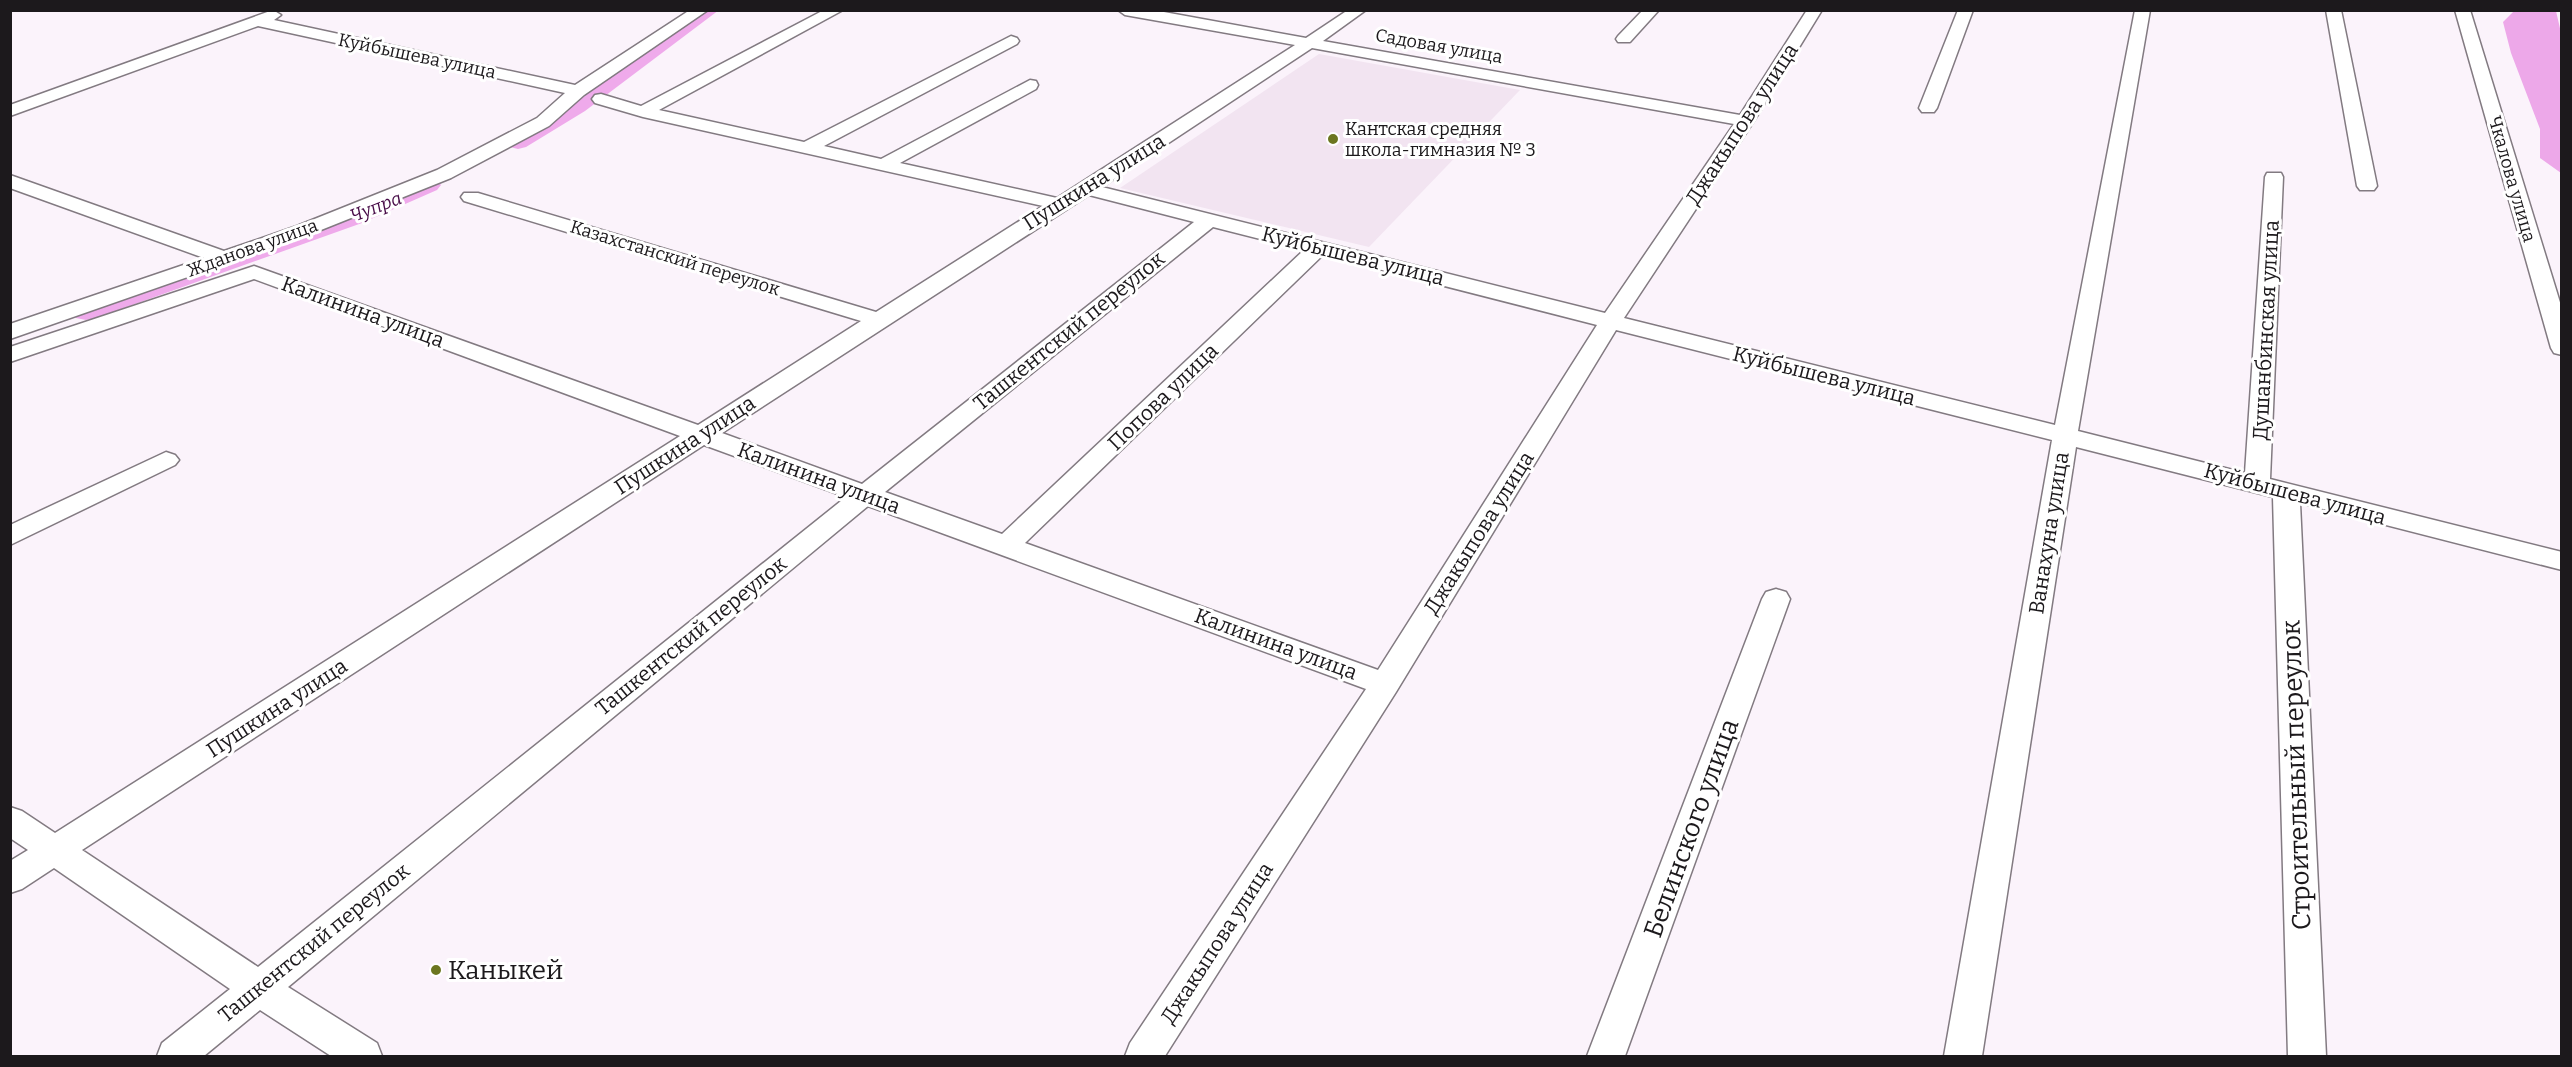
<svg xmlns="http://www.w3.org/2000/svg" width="2572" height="1067" font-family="Bitter,serif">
  <rect width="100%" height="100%" fill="#fbf3fb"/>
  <path fill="#f2e4f1" d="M1319,54L1520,90L1369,247L1120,188Z"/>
  <path fill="#eda8e9" d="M2514,11H2556L2562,37L2561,173L2540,158V129L2511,53L2503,22Z"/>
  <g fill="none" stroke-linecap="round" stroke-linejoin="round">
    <path fill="#efaaeb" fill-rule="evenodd" d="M697,10H719L585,111L526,147L518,149L510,147L507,142L510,137L571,103Z
      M429,178L437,180L441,185L437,190L362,223L96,318L86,320L76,318L73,312L76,306L344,213Z"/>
    <g stroke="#827a81" stroke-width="3">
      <path id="street" d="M273,10L281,15L274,20L575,85L690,10H708L584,95L549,126L451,178L311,234L10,339V324L204,258L10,188V175L224,251L297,226L437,170L537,118L565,93L258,26L10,116V105Z
        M824,10H843L659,110L804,142L1011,36L1017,38L1019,41L1017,44L824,146L881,159L1030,80L1036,81L1038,85L1036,89L900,163L1057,198L1295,45L1125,15L1118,10H1153L1306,38L1348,10H1366L1323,41L1740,115L1807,10H1822L1754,121L1624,318L2055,425L2135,10H2150L2078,431L2245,473L2265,177L2267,173H2281L2283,177L2270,479L2562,552V570L2300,503L2326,1056H2288L2273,497L2076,447L1982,1056H1944L2052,440L1616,330L1396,692L1165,1056H1125L1130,1043L1366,689L868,506L288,987L377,1043L382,1056H331L260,1010L204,1056H157L162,1043L230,989L54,868L22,889L10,893V861L28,850L10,838V807L22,811L55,833L680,436L254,279L10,362V347L254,266L698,425L861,321L464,201L461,197L464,193H478L876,312L1043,206L643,117L595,103L592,99L595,95L601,94L641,106ZM1312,48L1734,124L1605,313L1102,187ZM1089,195L1194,222L862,484L722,433ZM1213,227L1304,250L1002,534L885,492ZM1323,255L1597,325L1378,670L1025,543ZM704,445L846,497L258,967L82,850Z
        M1643,10H1659L1630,42H1618L1616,39L1618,36Z
        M1958,10H1973L1937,108L1934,112H1922L1919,108Z
        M2326,10H2341L2377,186L2374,190H2360L2357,186Z
        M2455,10H2470L2562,309V355L2554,353L2551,348Z
        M166,452L175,455L179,460L175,465L10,545V525Z
        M1776,589L1786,592L1790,599L1625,1056H1587L1762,599L1766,592Z"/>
    </g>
    <use href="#street" fill="#fff" fill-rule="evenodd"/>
  </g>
  <g fill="#6c7620" stroke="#fff" stroke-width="2">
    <circle cx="1333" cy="139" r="6"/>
    <circle cx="436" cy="970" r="6"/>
  </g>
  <g text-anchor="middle" stroke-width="6" stroke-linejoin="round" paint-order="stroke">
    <g font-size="18" fill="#1c191c" stroke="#fff">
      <text transform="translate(1439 46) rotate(10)" y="6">Садовая улица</text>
      <text transform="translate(417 56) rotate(12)" y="6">Куйбышева улица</text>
      <text transform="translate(2512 179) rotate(74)" y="6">Чкалова улица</text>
      <text transform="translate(252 248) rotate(-20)" y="6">Жданова улица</text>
      <text transform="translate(675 258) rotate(17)" y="6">Казахстанский переулок</text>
    </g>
    <g font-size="18" fill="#1c191c" stroke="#fff" text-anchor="start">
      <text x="1345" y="135">Кантская средняя<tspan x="1345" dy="21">школа-гимназия № 3</tspan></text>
    </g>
    <g font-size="18" font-style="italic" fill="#470b47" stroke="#fff">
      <text transform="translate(376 207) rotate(-21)" y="6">Чупра</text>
    </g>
    <g font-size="21" fill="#1c191c" stroke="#fff">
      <text transform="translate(1742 124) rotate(-57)" y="7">Джакыпова улица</text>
      <text transform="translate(1094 182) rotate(-32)" y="7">Пушкина улица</text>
      <text transform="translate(1353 256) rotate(14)" y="7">Куйбышева улица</text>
      <text transform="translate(363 312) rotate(20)" y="7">Калинина улица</text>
      <text transform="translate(2266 330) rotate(-87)" y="7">Душанбинская улица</text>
      <text transform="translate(1069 331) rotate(-39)" y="7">Ташкентский переулок</text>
      <text transform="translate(1824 376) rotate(14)" y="7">Куйбышева улица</text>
      <text transform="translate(1163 397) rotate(-44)" y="7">Попова улица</text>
      <text transform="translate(685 445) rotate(-33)" y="7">Пушкина улица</text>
      <text transform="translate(819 478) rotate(20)" y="7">Калинина улица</text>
      <text transform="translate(2295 494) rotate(15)" y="7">Куйбышева улица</text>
      <text transform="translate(1479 533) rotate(-58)" y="7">Джакыпова улица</text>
      <text transform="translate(2049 533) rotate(-81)" y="7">Ванахуна улица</text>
      <text transform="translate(691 636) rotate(-39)" y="7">Ташкентский переулок</text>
      <text transform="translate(1276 644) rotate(20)" y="7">Калинина улица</text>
      <text transform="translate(277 708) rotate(-33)" y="7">Пушкина улица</text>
      <text transform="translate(314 943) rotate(-39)" y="7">Ташкентский переулок</text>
      <text transform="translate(1217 943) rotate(-57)" y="7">Джакыпова улица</text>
    </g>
    <g font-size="26" fill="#1c191c" stroke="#fff">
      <text transform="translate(2296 775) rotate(-92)" y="9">Строительный переулок</text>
      <text transform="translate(1691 828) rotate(-70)" y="9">Белинского улица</text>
    </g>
    <g font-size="26" fill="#1c191c" stroke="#fff" text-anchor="start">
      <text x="448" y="979">Каныкей</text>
    </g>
  </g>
  <rect width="2572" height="1067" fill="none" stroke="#1c191c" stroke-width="24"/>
</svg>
